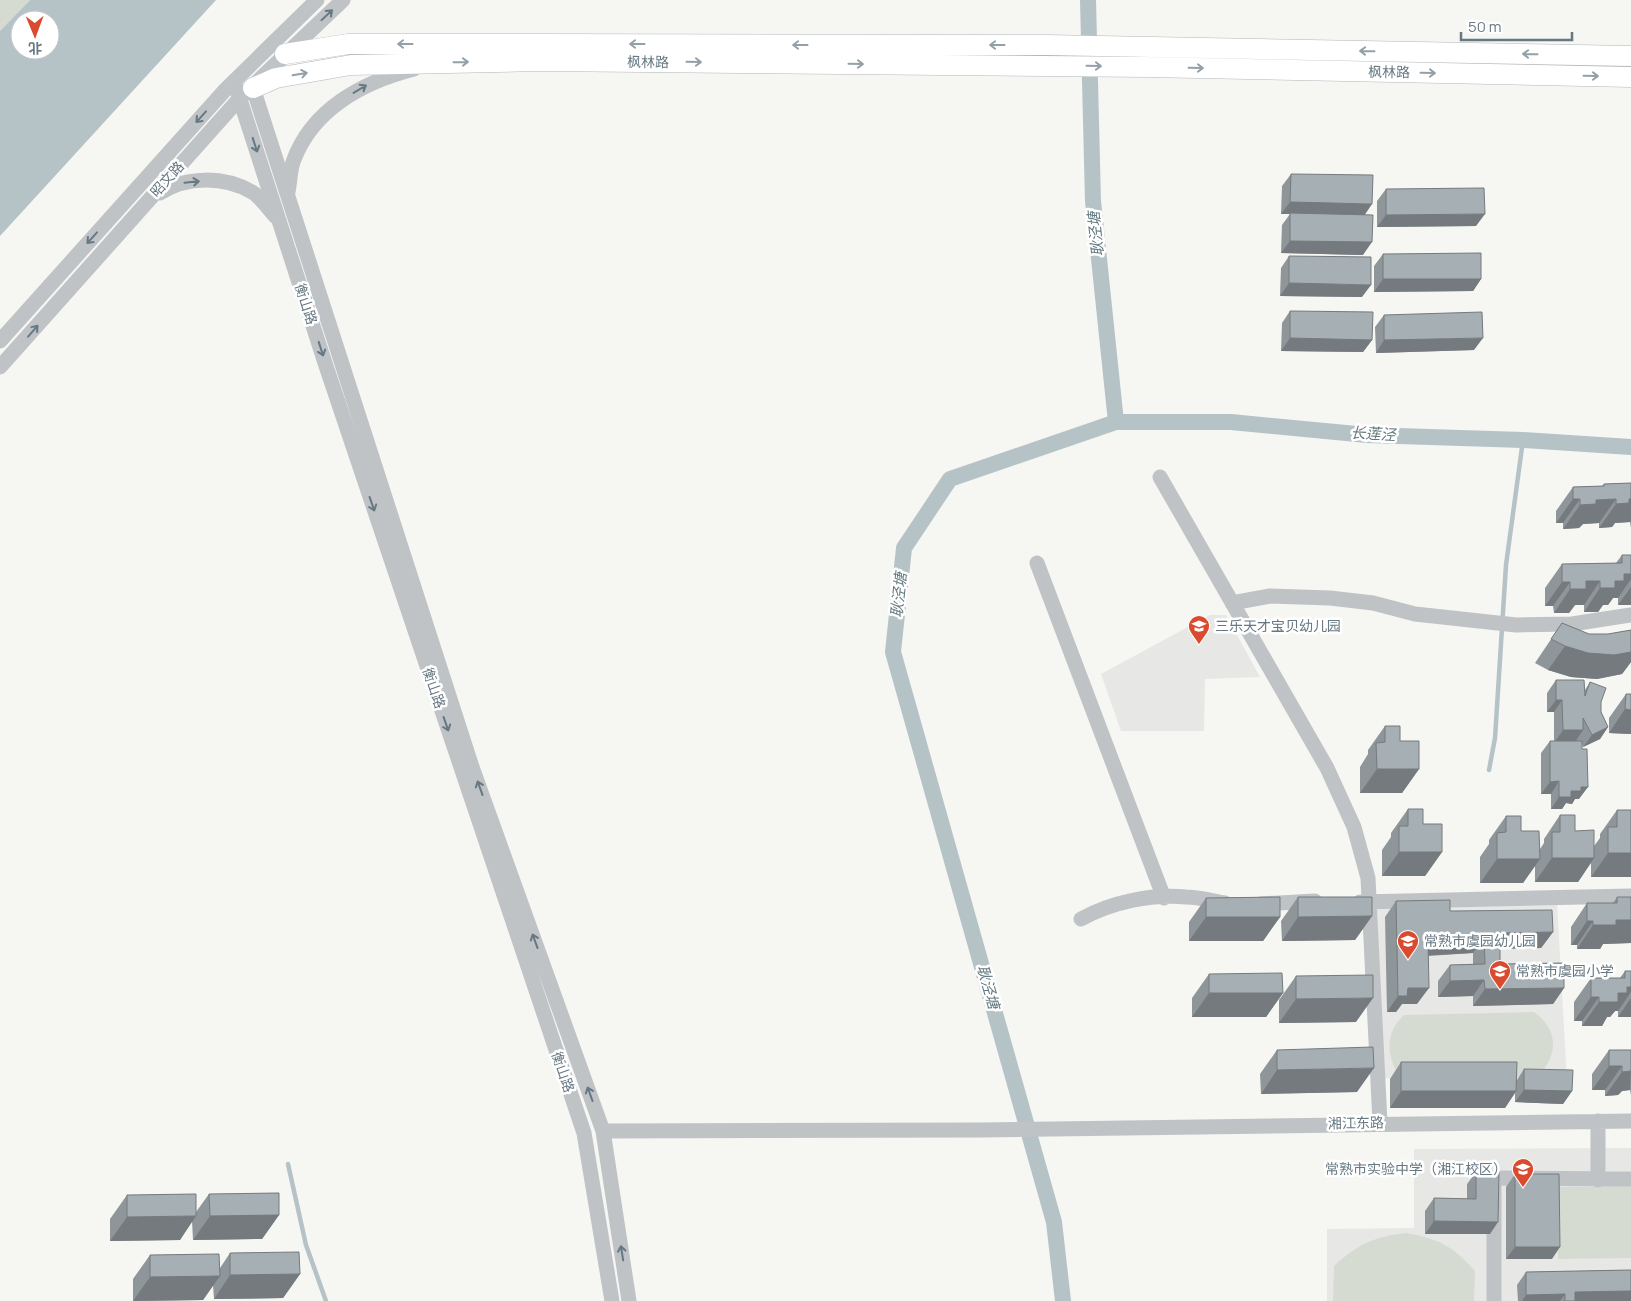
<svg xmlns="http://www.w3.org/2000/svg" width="1631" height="1301" font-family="Manrope,'Noto Sans SC',sans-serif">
  <rect width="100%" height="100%" fill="#f6f6f3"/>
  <path fill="#e7e7e6" d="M1210,615H1226L1260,677L1205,679L1204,731H1121L1101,674Z
    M1557,902L1567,1082L1380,1078L1377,907Z
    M1631,1148V1301H1327V1229L1414,1228V1149Z"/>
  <path fill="#d6dbd2" d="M0,0H30L0,31Z
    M1534,1012C1560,1030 1558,1058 1536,1078L1397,1073C1386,1052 1386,1032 1404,1015Z
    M1631,1186V1258L1558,1259L1557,1187Z
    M1406,1233C1439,1239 1453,1246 1475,1271L1474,1301H1333L1334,1266C1356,1245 1376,1236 1406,1233Z"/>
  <path fill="#b6c3c6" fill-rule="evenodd" d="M30,0H216L0,236V31ZM20,20H50V50H20Z"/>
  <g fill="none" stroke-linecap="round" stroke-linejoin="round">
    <path stroke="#b6c3c6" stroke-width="4.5" d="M1489,770L1495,738L1506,565L1523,440
      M288,1164L306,1245L326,1301"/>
    <path stroke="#b6c3c6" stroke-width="16" d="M1116,422H1231L1367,435L1523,440L1631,447
      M1063,1301L1054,1222L893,652L904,548L950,479L1116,422L1093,201L1088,0"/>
    <g stroke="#b2b7ba" stroke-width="21">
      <path id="major" d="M285,54L348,44H541L1046,45L1631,56
        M253,88L276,78L351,65L542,61L1147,67L1631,77"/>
    </g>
    <path stroke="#bfc3c6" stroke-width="15" d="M234,81L325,363L584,1133L612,1301
      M253,88L472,767L603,1131L629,1301
      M288,192C290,182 290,171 293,162C312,109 363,82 414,69
      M160,193C187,176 224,176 252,192C261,197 269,210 276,217
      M0,341L226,89L317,0
      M0,367L240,98L343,0
      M1160,477L1327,768L1354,827L1368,878L1380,1123
      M1037,563L1164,898
      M1232,603L1270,596L1330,598L1373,603L1415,614L1516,625L1572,624L1631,615
      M1360,902L1631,896
      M1260,904L1315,901
      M1081,919C1112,902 1150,894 1186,897C1199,897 1212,901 1225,903
      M603,1131L982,1130L1631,1121
      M1598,1180V1121
      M1494,1301V1178L1631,1179"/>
    <use href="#major" stroke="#fff" stroke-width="20"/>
  </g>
  <path fill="#8f969a" d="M1291,174L1364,214L1363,255L1281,253L1282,225L1290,214H1281L1282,186Z
    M1386,189L1476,226L1377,227V201Z
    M1383,254L1481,279L1473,291L1374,292V266Z
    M1289,256L1362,297L1280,296L1281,268Z
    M1290,311L1372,340L1363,352L1281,351L1282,323Z
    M1384,315L1474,350L1376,353L1375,327Z
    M1631,483V528L1630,522L1615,523L1612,527L1599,528V523L1583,524L1579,528L1563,529V523H1556V511L1573,487L1602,486L1604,484Z
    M1622,555H1631V605H1618V598H1613L1608,605H1603L1598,612H1584V605H1575L1569,613H1554L1553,606H1545V588L1562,564L1616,563Z
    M1562,623L1589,634H1608L1631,630V662L1622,674L1597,679L1571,677L1548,670L1535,663Z
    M1556,680L1585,690L1590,682L1601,702V712L1608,727L1600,739L1583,747L1582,744L1579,799H1575L1572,804L1566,803L1562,809H1551V794H1541V753L1550,741H1554V712H1547V693Z
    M1626,694H1631V734L1609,733V718Z
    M1385,726L1400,741L1419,769L1402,793H1360V767L1368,754V750Z
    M1408,809L1423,824L1442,852L1425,876H1382V850L1391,837V833Z
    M1617,810L1631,877H1591V863L1578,882H1535V866L1523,883H1480V857L1489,844V840L1506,816L1540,849L1544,843V839L1560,815L1575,831L1594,846L1600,838V834Z
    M1298,897L1372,916L1355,940L1282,941L1281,921Z
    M1617,897L1631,943L1603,944L1600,949H1577V945H1571V927L1587,903H1613Z
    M1206,898L1280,917L1263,941H1189V922Z
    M1396,901L1553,932L1541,948L1500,949V964L1564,988L1553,1004L1473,1006V996L1438,997V981L1450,965L1473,964V953L1428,956L1417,1004H1402L1396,1012H1387L1385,917Z
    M1625,971H1631V1017H1618V1011H1615L1610,1017H1607L1602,1026H1582V1021H1574V1002L1591,978H1620Z
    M1209,974L1283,993L1266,1017H1192V998Z
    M1296,976L1356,1022L1279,1023V1000Z
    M1277,1050L1357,1092L1261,1094L1260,1074Z
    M1609,1050H1631V1095L1630,1090L1622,1091L1618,1095L1605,1096V1090H1592V1074Z
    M1401,1062L1517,1080L1524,1069L1572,1091L1563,1104L1515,1102V1093L1505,1108H1390V1079Z
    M1476,1172L1490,1234H1425V1211L1434,1198L1467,1199V1184Z
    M1515,1174L1552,1259H1506V1187Z
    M209,1194L279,1215L262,1239L193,1240L192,1221L180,1240L110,1241V1219L127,1195L196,1212Z
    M230,1253L300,1274L283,1298L214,1299L213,1285L203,1300L133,1301V1279L150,1255L220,1268Z
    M1631,1270V1301H1518L1517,1285L1526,1272Z"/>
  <path fill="#747a7d" d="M1290,202L1372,204L1364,216L1290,213V214H1281Z
    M1485,214L1476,226L1377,227L1386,215Z
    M1290,241L1372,242L1363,255L1281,253Z
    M1383,279H1481L1473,291L1374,292Z
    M1289,283L1371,285L1362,297L1280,296Z
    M1290,338L1372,340L1363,352L1281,351Z
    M1483,338L1474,350L1376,353L1384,340Z
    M1573,499H1580L1563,523H1556Z
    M1616,499L1599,523L1583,524L1579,528L1563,529L1580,505L1596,500Z
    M1629,499H1631V521L1630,522L1615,523L1612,527L1599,528L1616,504Z
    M1624,574H1631V579L1618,598H1613L1608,605H1603L1598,612H1584L1600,588L1615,581Z
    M1586,581H1600L1584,605H1575L1569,613H1554L1570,589Z
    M1562,582H1570L1553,606H1545Z
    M1631,587V605H1618Z
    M1565,646L1631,652V662L1622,674L1597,679L1571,677L1548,670Z
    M1556,700H1562L1554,712H1547Z
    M1625,709L1631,710V734L1609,733Z
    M1608,727L1600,739L1583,747L1592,735Z
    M1563,730H1583L1575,742L1554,743Z
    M1377,769H1419L1402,793H1360Z
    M1559,781L1551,794H1541L1550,782Z
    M1581,787H1588L1579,799H1575L1572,804L1566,803L1562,809H1551L1559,797Z
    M1399,852H1442L1425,876H1382Z
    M1608,853H1631V877H1591Z
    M1552,858H1594L1578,882H1535Z
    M1497,859H1540L1523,883H1480Z
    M1372,916L1355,940L1282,941L1298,917Z
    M1206,917H1280L1263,941H1189Z
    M1616,920H1631V943L1603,944L1600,949H1577L1593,925Z
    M1587,921H1593L1577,945H1571Z
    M1553,932L1541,948L1488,949L1500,933Z
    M1484,937L1473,953L1417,956L1428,940Z
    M1484,980L1473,996L1438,997L1450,981Z
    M1627,987H1631V992L1618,1011H1615L1610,1017H1607L1602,1026H1582L1599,1002L1618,993Z
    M1408,988H1429L1417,1004H1402L1396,1012H1387L1398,996Z
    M1564,988L1553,1004L1473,1006L1485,989Z
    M1209,993H1283L1266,1017H1192Z
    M1591,997H1599L1582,1021H1574Z
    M1373,998L1356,1022L1279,1023L1296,999Z
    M1631,998V1017H1618Z
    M1609,1066H1622L1605,1090H1592Z
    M1374,1068L1357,1092L1261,1094L1277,1070Z
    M1631,1071L1630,1090L1622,1091L1618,1095L1605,1096L1622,1072Z
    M1524,1090L1572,1091L1563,1104L1515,1102Z
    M1401,1091H1516L1505,1108H1390Z
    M279,1215L262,1239L193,1240L210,1216Z
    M196,1216L180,1240L110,1241L127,1217Z
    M1434,1221L1498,1222L1490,1234H1425Z
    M1515,1247H1560L1552,1259H1506Z
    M300,1274L283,1298L214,1299L230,1275Z
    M220,1276L203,1300L133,1301L150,1277Z
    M1631,1291V1300L1630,1301H1569L1575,1292Z
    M1565,1294L1560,1301H1522L1526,1295Z"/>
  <path fill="#a6afb3" stroke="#747a7d" d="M1291,174L1373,175L1372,204L1290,202Z
    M1484,188L1485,214L1386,215V189Z
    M1290,213L1373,215L1372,242L1290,241Z
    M1481,253V279H1383V254Z
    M1289,256L1371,257V285L1289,283Z
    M1290,311L1373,312L1372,340L1290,338Z
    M1482,312L1483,338L1384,340V315Z
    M1631,483V499H1629V503L1616,504V499L1596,500V504L1580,505V499H1573V487L1604,486V484Z
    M1622,555H1631V574H1624V581H1615V588H1600V581H1586V589H1570V582H1562V564L1622,563Z
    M1562,623L1589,634H1608L1631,630V652L1614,655L1588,653L1565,646L1551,639Z
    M1556,680H1584L1585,696L1590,682L1606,688L1601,702V712L1608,727L1592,735L1583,718V730H1563L1562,700H1556Z
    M1626,694H1631V710L1625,709Z
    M1385,726H1400V741H1419V769H1377L1376,743L1385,742Z
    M1550,741H1582V749H1587L1588,787H1581V791H1571V797H1559V781L1550,782Z
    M1408,809H1423V824H1442V852H1399V826H1408Z
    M1617,810H1631V853H1608V827H1617Z
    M1560,815H1575V831L1594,830V858H1552V832H1560Z
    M1506,816H1521V831H1539L1540,859H1497V833L1506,832Z
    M1280,897V917H1206V898Z
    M1298,897H1372V916L1298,917Z
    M1617,897H1631V920H1616V925H1593V921H1587V903H1617Z
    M1450,900V911L1552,910L1553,932L1500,933V964L1564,963V988L1485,989L1484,980L1450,981V965L1485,964L1484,937L1428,940L1429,988H1408L1407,996H1398L1396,901Z
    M1625,971H1631V987H1627V993H1618V1002H1599V997H1591V978H1625Z
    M1282,973L1283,993H1209V974Z
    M1373,975V998L1296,999V976Z
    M1373,1047L1374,1068L1277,1070V1050Z
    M1609,1050H1631V1071L1622,1072V1066H1609Z
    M1401,1062H1517L1516,1091H1401Z
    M1524,1069L1573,1070L1572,1091L1524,1090Z
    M1476,1172H1499L1498,1222L1434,1221V1198L1476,1199Z
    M1515,1174H1559L1560,1247H1515Z
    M279,1193V1215L210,1216L209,1194Z
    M196,1194V1216L127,1217V1195Z
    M299,1252L300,1274L230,1275V1253Z
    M219,1254L220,1276L150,1277V1255Z
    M1631,1270V1291L1575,1292V1301H1565V1294L1526,1295V1272Z"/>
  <defs><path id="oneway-shaft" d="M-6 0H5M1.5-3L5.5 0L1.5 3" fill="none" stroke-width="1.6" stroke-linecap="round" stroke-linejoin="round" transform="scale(1.25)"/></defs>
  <g stroke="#667882">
    <use href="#oneway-shaft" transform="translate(327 15) rotate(-43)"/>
    <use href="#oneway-shaft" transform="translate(360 89) rotate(-31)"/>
    <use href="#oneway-shaft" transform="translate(201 117) rotate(132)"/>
    <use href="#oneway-shaft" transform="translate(255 145) rotate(72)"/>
    <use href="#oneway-shaft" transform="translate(192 182) rotate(-6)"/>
    <use href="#oneway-shaft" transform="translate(92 238) rotate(132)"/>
    <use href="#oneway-shaft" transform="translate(33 331) rotate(-49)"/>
    <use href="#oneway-shaft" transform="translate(321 349) rotate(72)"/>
    <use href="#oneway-shaft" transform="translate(372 504) rotate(71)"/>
    <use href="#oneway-shaft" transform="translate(446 724) rotate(71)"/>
    <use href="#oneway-shaft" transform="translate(480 788) rotate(-110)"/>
    <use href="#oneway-shaft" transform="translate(535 941) rotate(-110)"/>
    <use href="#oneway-shaft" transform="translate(590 1094) rotate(-110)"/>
    <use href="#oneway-shaft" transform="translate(622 1253) rotate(-99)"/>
  </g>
  <g stroke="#94a0a8">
    <use href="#oneway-shaft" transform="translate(405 44) rotate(-180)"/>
    <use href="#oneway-shaft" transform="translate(637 44) rotate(-180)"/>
    <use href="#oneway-shaft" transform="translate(800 45) rotate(-180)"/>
    <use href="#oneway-shaft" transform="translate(997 45) rotate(-180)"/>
    <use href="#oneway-shaft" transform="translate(1367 51) rotate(-179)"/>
    <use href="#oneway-shaft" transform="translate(1530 54) rotate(-179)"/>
    <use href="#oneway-shaft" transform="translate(461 62) rotate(-1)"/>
    <use href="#oneway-shaft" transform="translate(694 62) rotate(1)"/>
    <use href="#oneway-shaft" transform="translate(856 64) rotate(1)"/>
    <use href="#oneway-shaft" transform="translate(1094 66) rotate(1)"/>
    <use href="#oneway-shaft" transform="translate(1196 68) rotate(1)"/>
    <use href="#oneway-shaft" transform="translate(1428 73) rotate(1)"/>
    <use href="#oneway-shaft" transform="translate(300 74) rotate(-10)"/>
    <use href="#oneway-shaft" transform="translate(1591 76) rotate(1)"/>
  </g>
  <defs>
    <g id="school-pin" transform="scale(1.125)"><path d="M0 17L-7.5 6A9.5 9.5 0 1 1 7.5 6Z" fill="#da4a2f" stroke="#fff"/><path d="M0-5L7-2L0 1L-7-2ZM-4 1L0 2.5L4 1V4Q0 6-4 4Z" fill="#fff"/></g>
  </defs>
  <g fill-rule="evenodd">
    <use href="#school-pin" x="1199" y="626"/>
    <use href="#school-pin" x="1408" y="941"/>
    <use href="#school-pin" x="1500" y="971"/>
    <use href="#school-pin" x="1523" y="1169"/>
  </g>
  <g text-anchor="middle" stroke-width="5" stroke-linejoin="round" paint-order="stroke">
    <g font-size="14" fill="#667882" stroke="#fff">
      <text transform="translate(648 62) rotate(1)" y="5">枫林路</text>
      <text transform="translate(1389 72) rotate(1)" y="5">枫林路</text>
      <text transform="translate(167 179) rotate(-48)" y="5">昭文路</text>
      <text transform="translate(306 304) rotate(72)" y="5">衡山路</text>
      <text transform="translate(434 688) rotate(71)" y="5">衡山路</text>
      <text transform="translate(563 1072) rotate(71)" y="5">衡山路</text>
      <text transform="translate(1356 1123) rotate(-1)" y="5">湘江东路</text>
    </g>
    <g font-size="14" fill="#667882" stroke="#fff" text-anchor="start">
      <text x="1215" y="631">三乐天才宝贝幼儿园</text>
      <text x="1424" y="946">常熟市虞园幼儿园</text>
      <text x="1516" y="976">常熟市虞园小学</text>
      <text x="1507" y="1174" text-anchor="end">常熟市实验中学（湘江校区）</text>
    </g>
    <g font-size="15" font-style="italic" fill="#62797f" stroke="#fff">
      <text transform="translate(1096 234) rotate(-96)" y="5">耿泾塘</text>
      <text transform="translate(1373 434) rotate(3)" y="5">长莲泾</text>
      <text transform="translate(899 595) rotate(-84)" y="5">耿泾塘</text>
      <text transform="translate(988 987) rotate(74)" y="5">耿泾塘</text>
    </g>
  </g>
  <g transform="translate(35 35) rotate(179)"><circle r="24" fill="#ffffff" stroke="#c2c9cd"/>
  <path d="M0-4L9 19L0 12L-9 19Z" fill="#da4a2f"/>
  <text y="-8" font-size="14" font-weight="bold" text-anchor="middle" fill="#667882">北</text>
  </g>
  <path d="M1461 32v8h111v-8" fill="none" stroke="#667882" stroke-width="2.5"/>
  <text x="1468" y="32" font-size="15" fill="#667882" stroke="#ffffff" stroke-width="4" paint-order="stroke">50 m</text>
</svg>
